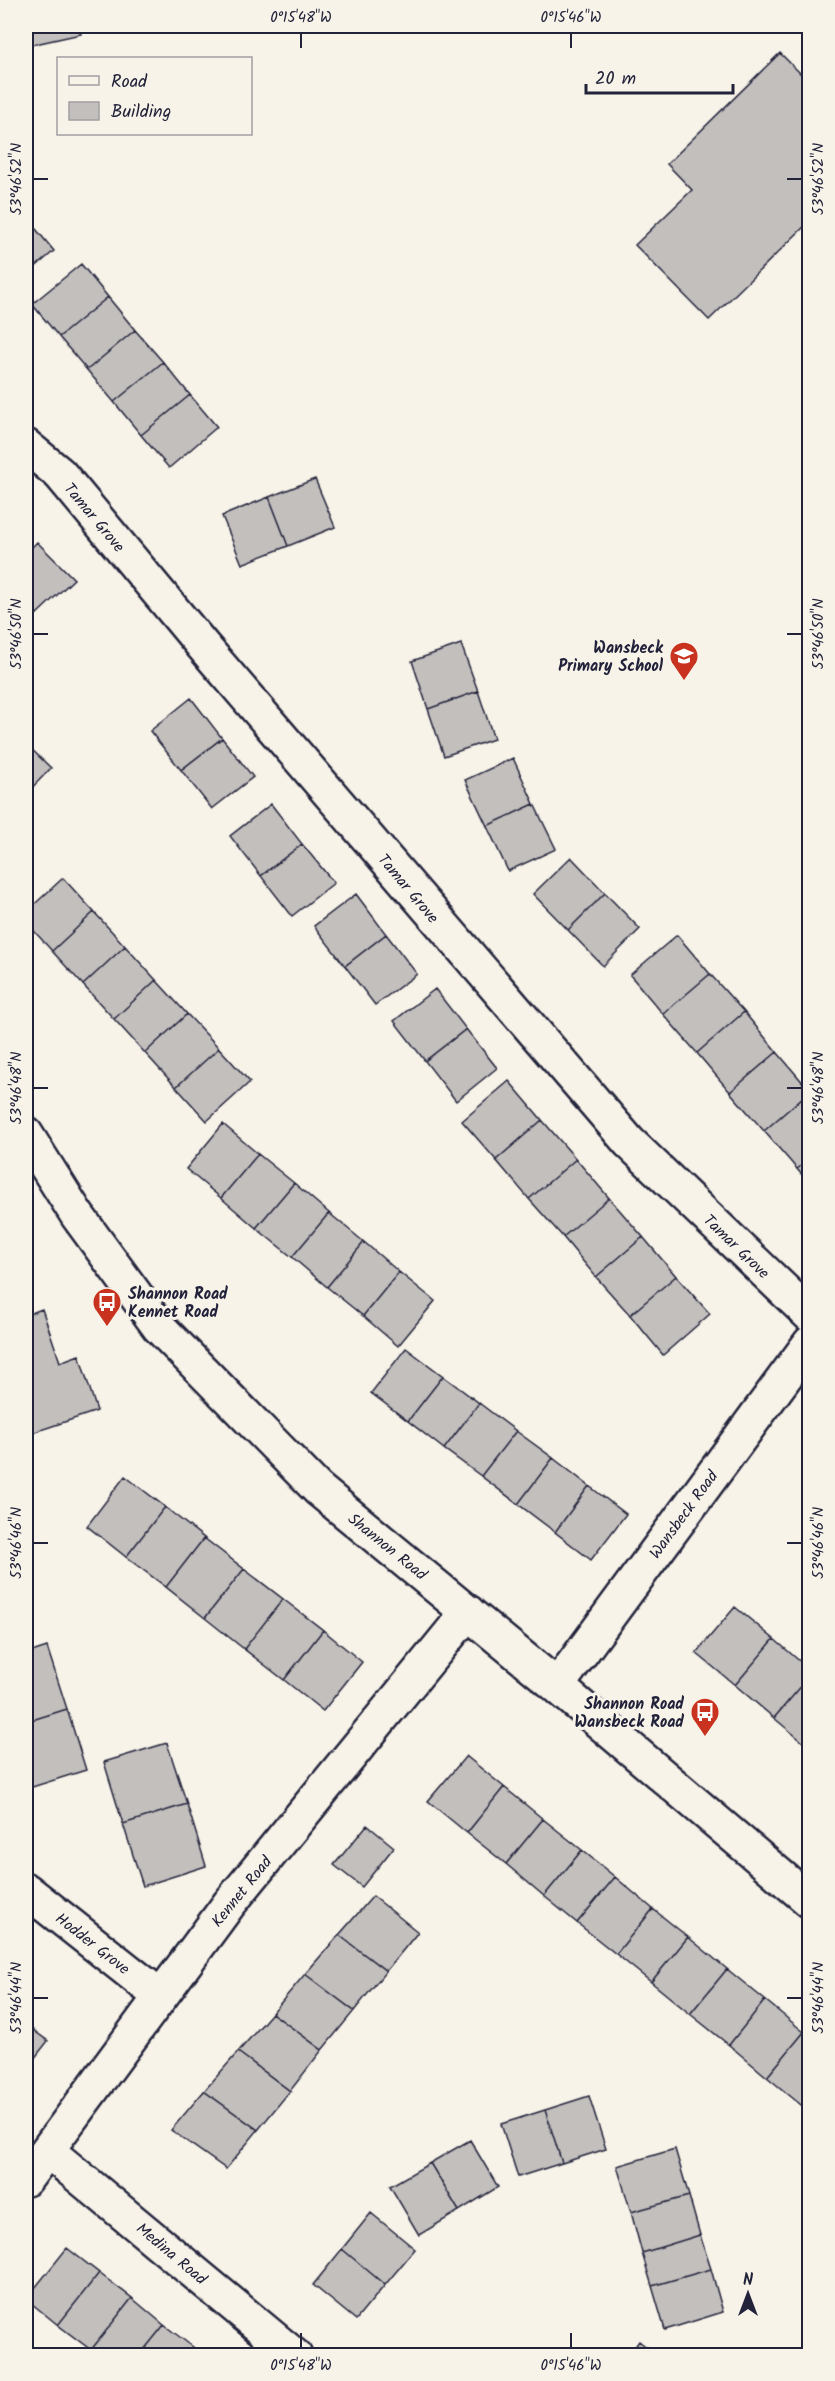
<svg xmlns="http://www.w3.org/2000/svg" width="835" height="2381" font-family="Kalam,sans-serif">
  <rect width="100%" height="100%" fill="#f7f3e8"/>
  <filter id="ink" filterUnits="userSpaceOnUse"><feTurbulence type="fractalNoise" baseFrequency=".0167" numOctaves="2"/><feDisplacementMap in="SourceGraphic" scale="12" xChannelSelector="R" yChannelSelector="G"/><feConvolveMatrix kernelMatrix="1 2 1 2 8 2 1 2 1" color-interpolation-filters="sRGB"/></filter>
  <g filter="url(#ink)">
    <path fill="#c2bfbd" stroke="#22223b" stroke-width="1.5" d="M26,26H78L81,34L26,46Z
      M780,53L805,78L810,73V221L709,320L635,245L692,190L667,164Z
      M26,217L54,251L26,275Z
      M81,264L108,297L59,337L32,304Z
      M108,297L135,330L87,370L59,337Z
      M135,330L163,362L114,402L87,370Z
      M163,362L190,395L141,435L114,402Z
      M190,395L217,427L169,468L141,435Z
      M315,479L335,527L288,546L269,497Z
      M269,497L288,546L242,564L222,516Z
      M37,542L74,579L37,614L26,602V553Z
      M26,602L37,614L26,625Z
      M461,644L478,691L428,709L412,661Z
      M478,691L494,739L444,756L428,709Z
      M191,698L222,738L181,770L150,731Z
      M222,738L253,777L212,809L181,770Z
      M26,744L51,768L26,794Z
      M513,758L534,804L487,826L465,780Z
      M271,804L302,844L261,876L230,836Z
      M534,804L556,849L508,871L487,826Z
      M302,844L334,883L292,916L261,876Z
      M571,857L605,893L568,930L533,894Z
      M63,878L94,912L52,951L26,922V912Z
      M605,893L640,929L603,966L568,930Z
      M356,894L386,934L345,966L314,926Z
      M94,912L125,946L83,985L52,951Z
      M386,934L417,974L375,1005L345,966Z
      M677,935L710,974L663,1014L630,975Z
      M125,946L156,980L114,1019L83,985Z
      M710,974L744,1012L697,1053L663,1014Z
      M156,980L187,1014L145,1053L114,1019Z
      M435,989L466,1029L425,1061L394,1021Z
      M744,1012L777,1052L730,1092L697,1053Z
      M187,1014L219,1048L176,1087L145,1053Z
      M466,1029L497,1068L456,1101L425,1061Z
      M219,1048L250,1082L207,1121L176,1087Z
      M777,1052L810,1091L764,1131L730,1092Z
      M509,1081L542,1120L496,1160L462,1121Z
      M810,1091V1159L797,1169L764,1131Z
      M542,1120L576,1159L529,1199L496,1160Z
      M223,1124L258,1154L221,1198L186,1169Z
      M258,1154L294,1183L256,1228L221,1198Z
      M576,1159L609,1198L563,1237L529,1199Z
      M810,1159V1184L797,1169Z
      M294,1183L329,1213L292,1257L256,1228Z
      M609,1198L643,1237L596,1277L563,1237Z
      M329,1213L364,1242L327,1287L292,1257Z
      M643,1237L676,1276L630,1315L596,1277Z
      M364,1242L399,1272L363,1316L327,1287Z
      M399,1272L435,1301L398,1346L363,1316Z
      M676,1276L710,1314L663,1355L630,1315Z
      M42,1309L60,1362L79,1355L97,1411L26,1435V1315Z
      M406,1348L443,1376L408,1421L371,1393Z
      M443,1376L479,1403L444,1449L408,1421Z
      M479,1403L516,1431L481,1476L444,1449Z
      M516,1431L553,1458L518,1504L481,1476Z
      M553,1458L589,1486L555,1532L518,1504Z
      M125,1476L165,1507L126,1557L87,1526Z
      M589,1486L626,1514L591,1560L555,1532Z
      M165,1507L204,1538L166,1587L126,1557Z
      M204,1538L244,1569L205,1618L166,1587Z
      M244,1569L283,1599L244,1649L205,1618Z
      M283,1599L323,1630L284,1680L244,1649Z
      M735,1607L774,1639L735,1685L696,1653Z
      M323,1630L362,1662L323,1711L284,1680Z
      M774,1639L810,1670V1676L774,1718L735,1685Z
      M47,1647L67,1709L26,1722V1654Z
      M810,1676V1748L774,1718Z
      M67,1709L86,1770L26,1789V1722Z
      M167,1743L187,1804L123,1824L104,1762Z
      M466,1756L504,1787L467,1833L428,1801Z
      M504,1787L543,1819L506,1864L467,1833Z
      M187,1804L206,1866L143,1886L123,1824Z
      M543,1819L582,1850L544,1896L506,1864Z
      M367,1825L394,1847L362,1887L334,1865Z
      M582,1850L615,1877L577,1923L544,1896Z
      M615,1877L653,1909L616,1954L577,1923Z
      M373,1896L418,1932L386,1971L339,1935Z
      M653,1909L688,1937L651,1982L616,1954Z
      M339,1935L386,1971L354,2011L305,1974Z
      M688,1937L727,1969L690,2014L651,1982Z
      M727,1969L765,2000L729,2045L690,2014Z
      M305,1974L354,2011L322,2050L272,2013Z
      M765,2000L804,2032L767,2077L729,2045Z
      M272,2013L322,2050L290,2091L238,2052Z
      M26,2025L48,2041L26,2069Z
      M804,2032L810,2036V2104L806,2109L767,2077Z
      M238,2052L290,2091L258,2130L204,2091Z
      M204,2091L258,2130L226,2169L171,2130Z
      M589,2096L606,2149L562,2163L545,2110Z
      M545,2110L562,2163L518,2177L501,2124Z
      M470,2140L498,2187L459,2211L430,2163Z
      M675,2149L689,2196L631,2212L617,2166Z
      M430,2163L459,2211L419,2235L390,2186Z
      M689,2196L700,2235L642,2253L631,2212Z
      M371,2213L415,2249L385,2285L342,2249Z
      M700,2235L711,2269L652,2286L642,2253Z
      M67,2248L99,2273L58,2325L26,2299Z
      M342,2249L385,2285L356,2320L313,2285Z
      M711,2269L723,2312L665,2330L652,2286Z
      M99,2273L132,2298L91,2350L58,2325Z
      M132,2298L164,2325L139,2356H98L91,2350Z
      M164,2325L197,2350L192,2356H139Z
      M639,2341L658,2356H628Z"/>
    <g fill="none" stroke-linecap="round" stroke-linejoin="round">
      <g stroke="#22223b" stroke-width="38">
        <path id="minor" d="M26,446L60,474L203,646L629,1142L810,1315
          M26,1134L77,1215L159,1327L318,1489L557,1686L810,1901
          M557,1686L810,1343
          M26,1890L160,1996
          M48,2151L295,2356
          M26,2179L229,1904L468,1612"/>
      </g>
      <use href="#minor" stroke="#f7f3e8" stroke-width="33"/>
    </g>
  </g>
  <path fill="none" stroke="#22223b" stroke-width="2" d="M301,33V48M571,33V48M33,179H48M787,179H802M33,634H48M787,634H802M33,1088H48M787,1088H802M33,1543H48M787,1543H802M33,1998H48M787,1998H802M301,2333V2348M571,2333V2348"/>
  <defs>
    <g id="school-pin" transform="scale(1.5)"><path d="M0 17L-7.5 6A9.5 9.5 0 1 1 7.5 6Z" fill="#c8321e" stroke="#f7f3e8"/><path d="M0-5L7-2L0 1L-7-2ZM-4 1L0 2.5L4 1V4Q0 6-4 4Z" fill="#fff"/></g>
    <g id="bus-pin" transform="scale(1.5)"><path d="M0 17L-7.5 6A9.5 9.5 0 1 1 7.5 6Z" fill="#c8321e" stroke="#f7f3e8"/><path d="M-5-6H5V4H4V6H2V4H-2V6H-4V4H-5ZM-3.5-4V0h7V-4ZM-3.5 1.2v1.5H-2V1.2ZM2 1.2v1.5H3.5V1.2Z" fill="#fff"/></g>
  </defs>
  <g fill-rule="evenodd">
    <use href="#school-pin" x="684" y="656"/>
    <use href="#bus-pin" x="107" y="1302"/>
    <use href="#bus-pin" x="705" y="1712"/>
  </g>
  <g text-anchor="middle" stroke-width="6" stroke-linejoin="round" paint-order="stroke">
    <g font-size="16" fill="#22223b" stroke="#f7f3e8">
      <text transform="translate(95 517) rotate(50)" y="6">Tamar Grove</text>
      <text transform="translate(409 888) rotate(50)" y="6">Tamar Grove</text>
      <text transform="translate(737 1246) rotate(44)" y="6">Tamar Grove</text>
      <text transform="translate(683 1514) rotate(-54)" y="6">Wansbeck Road</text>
      <text transform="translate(388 1546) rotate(39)" y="6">Shannon Road</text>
      <text transform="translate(241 1891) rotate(-51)" y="6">Kennet Road</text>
      <text transform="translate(93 1943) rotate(38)" y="6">Hodder Grove</text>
      <text transform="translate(172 2253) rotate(40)" y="6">Medina Road</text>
    </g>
    <g font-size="16" font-weight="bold" fill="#22223b" stroke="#f7f3e8" text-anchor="end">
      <text x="663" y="653">Wansbeck<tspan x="663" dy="18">Primary School</tspan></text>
      <text x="128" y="1299" text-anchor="start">Shannon Road<tspan x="128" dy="18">Kennet Road</tspan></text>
      <text x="684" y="1709">Shannon Road<tspan x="684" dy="18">Wansbeck Road</tspan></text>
    </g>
  </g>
  <rect width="835" height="2381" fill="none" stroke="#f7f3e8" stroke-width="66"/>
  <rect x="57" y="57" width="195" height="78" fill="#f7f3e8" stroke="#a29fa3" stroke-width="1.5"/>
  <rect x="69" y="76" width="30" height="9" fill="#f7f3e8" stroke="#a29fa3" stroke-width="1.5"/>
  <text x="111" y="87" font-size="18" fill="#22223b">Road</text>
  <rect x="69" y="102" width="30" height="18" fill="#c2bfbd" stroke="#a29fa3" stroke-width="1.5"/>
  <text x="111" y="117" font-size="18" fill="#22223b">Building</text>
  <g transform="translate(748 2294)" stroke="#f7f3e8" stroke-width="4.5" paint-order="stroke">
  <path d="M0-4.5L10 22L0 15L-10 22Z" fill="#22223b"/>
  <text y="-9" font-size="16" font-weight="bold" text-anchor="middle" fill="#22223b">N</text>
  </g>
  <path d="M586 84v9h147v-9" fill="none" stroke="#22223b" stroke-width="3"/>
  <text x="595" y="84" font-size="18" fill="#22223b" stroke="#f7f3e8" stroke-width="4.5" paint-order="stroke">20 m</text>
  <rect x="33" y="33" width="769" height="2315" fill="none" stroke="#22223b" stroke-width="2"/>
  <g font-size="15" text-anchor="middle" fill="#22223b">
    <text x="301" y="22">0°15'48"W</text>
    <text x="571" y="22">0°15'46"W</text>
    <text transform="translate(16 179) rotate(-90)" y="5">53°46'52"N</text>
    <text transform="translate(818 179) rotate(-90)" y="5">53°46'52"N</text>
    <text transform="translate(16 634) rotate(-90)" y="5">53°46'50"N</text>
    <text transform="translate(818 634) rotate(-90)" y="5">53°46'50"N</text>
    <text transform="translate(16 1088) rotate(-90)" y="5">53°46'48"N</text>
    <text transform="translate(818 1088) rotate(-90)" y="5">53°46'48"N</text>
    <text transform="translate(16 1543) rotate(-90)" y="5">53°46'46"N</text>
    <text transform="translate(818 1543) rotate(-90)" y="5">53°46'46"N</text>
    <text transform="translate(16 1998) rotate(-90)" y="5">53°46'44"N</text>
    <text transform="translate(818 1998) rotate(-90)" y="5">53°46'44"N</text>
    <text x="301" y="2370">0°15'48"W</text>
    <text x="571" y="2370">0°15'46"W</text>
  </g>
</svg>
